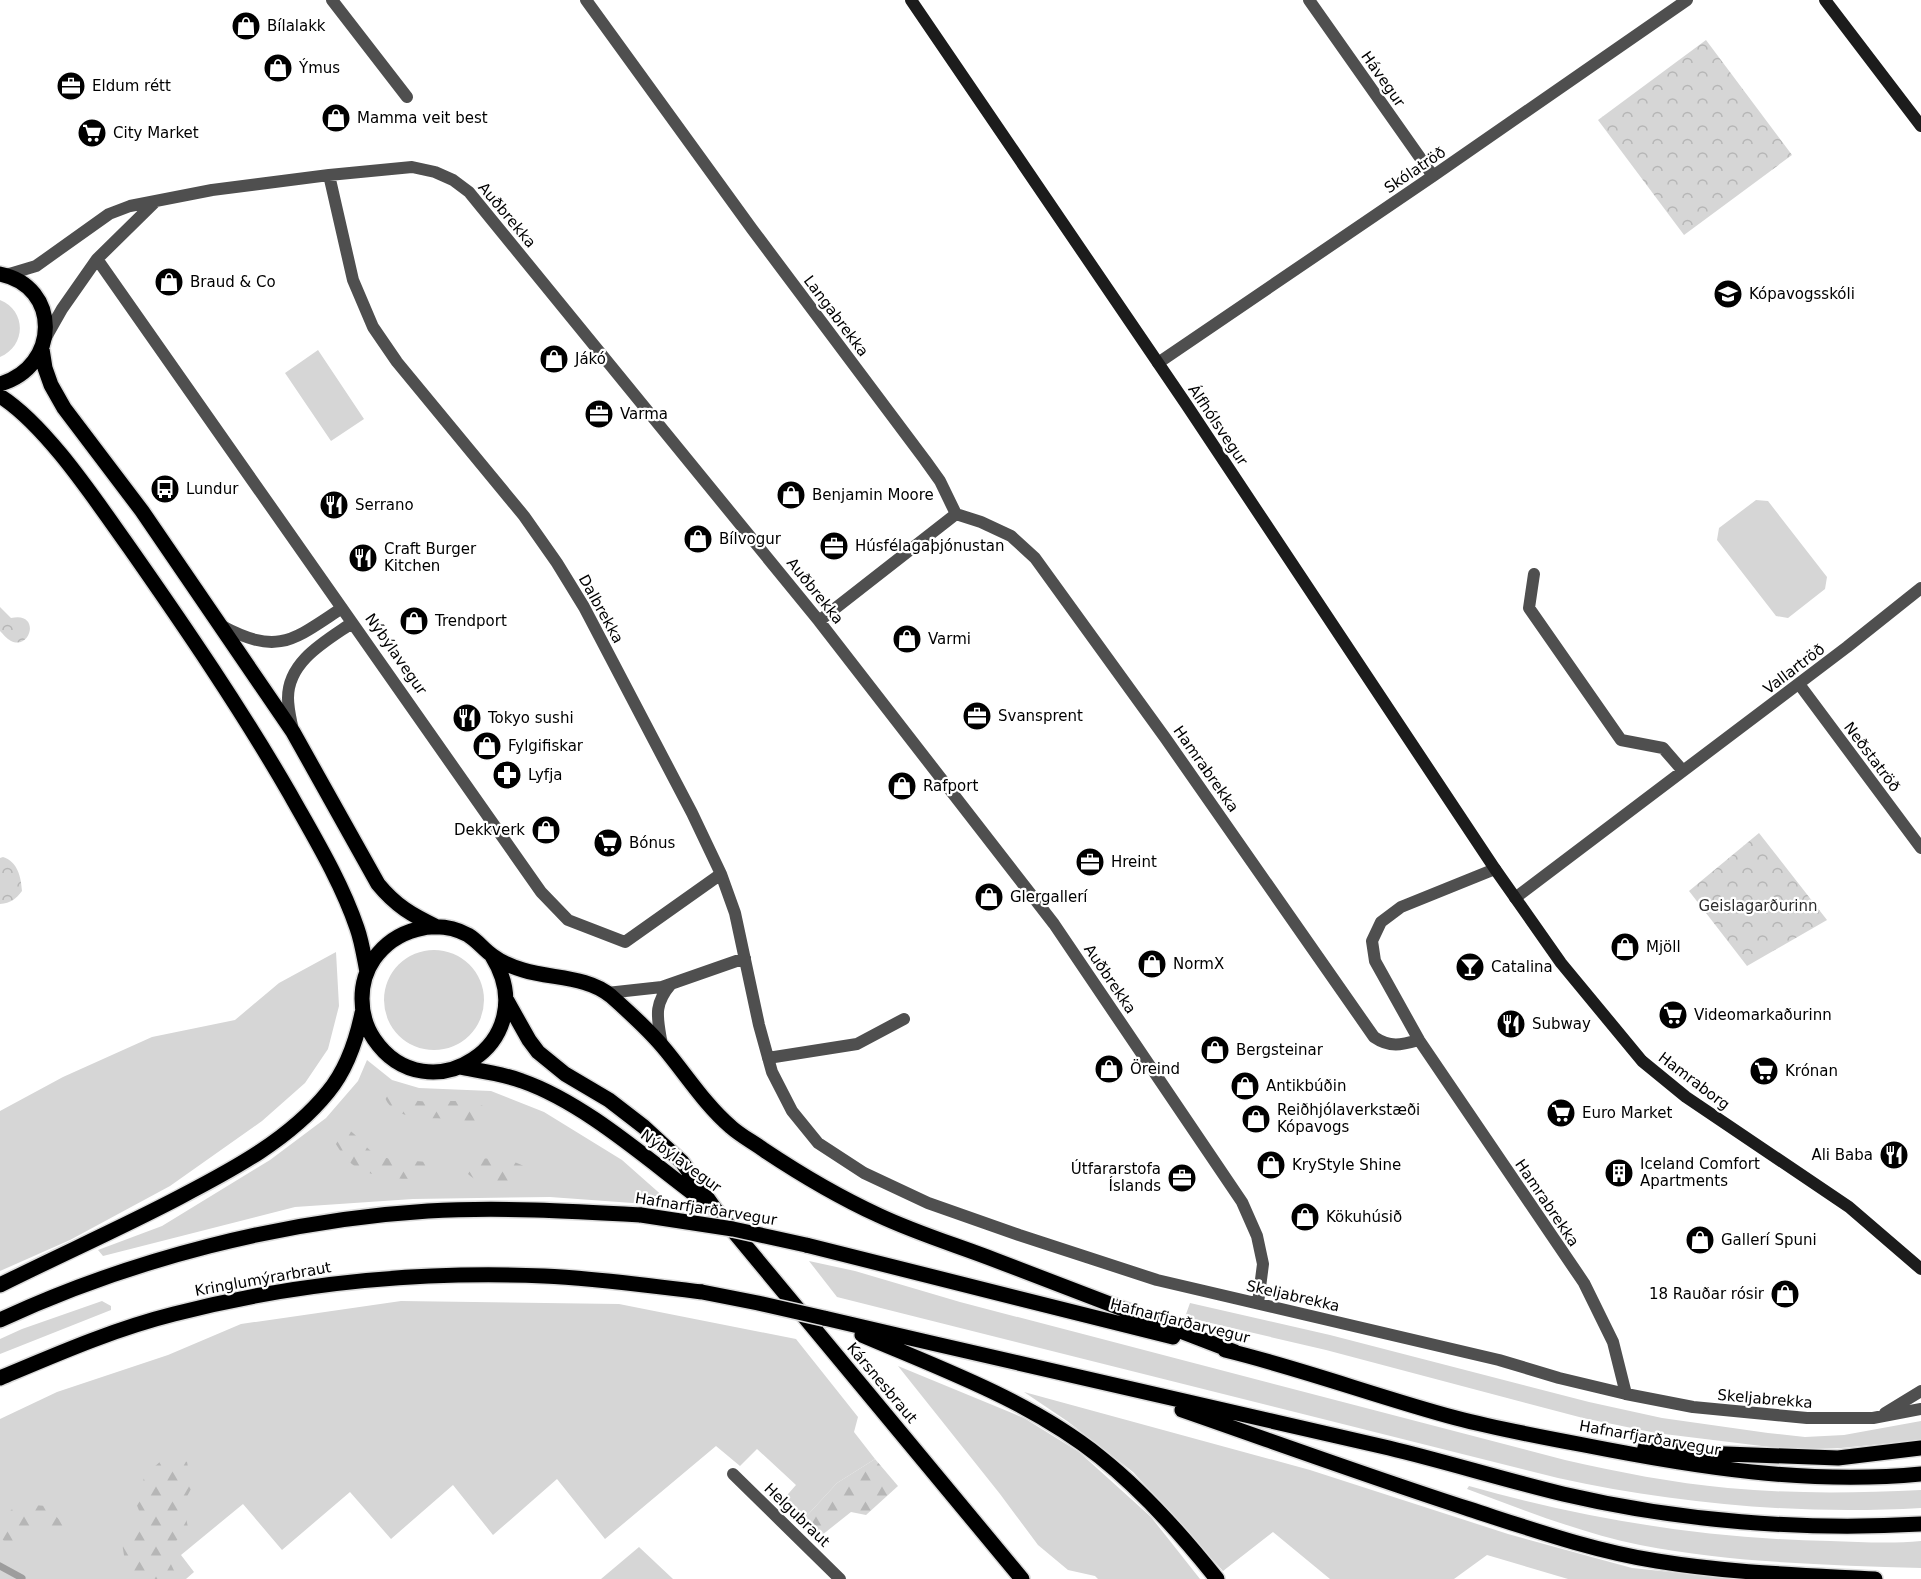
<svg xmlns="http://www.w3.org/2000/svg" width="1921" height="1579" font-family="'DejaVu Sans',sans-serif">
  <defs>
    <pattern id="forest-firs" width="22" height="20" patternUnits="userSpaceOnUse" patternTransform="scale(1.5)"><rect width="22" height="20" fill="#d6d6d6"/><path d="M5 1l3.5 6h-7zM16 11l3.5 6h-7z" fill="#b6b6b6"/></pattern>
    <pattern id="park-crowns" width="20" height="18" patternUnits="userSpaceOnUse" patternTransform="scale(1.5)"><rect width="20" height="18" fill="#d6d6d6"/><path d="M2 6a3 3 0 1 1 6 0M12 15a3 3 0 1 1 6 0" fill="none" stroke="#b6b6b6"/></pattern>
  </defs>
  <rect width="100%" height="100%" fill="#fff"/>
  <path fill="#d6d6d6" d="M0,300C27,311 26,346 0,357Z
    M318,350L364,419L331,441L285,373Z
    M1756,500L1768,501L1827,577L1825,589L1788,618L1776,616L1717,540L1719,528Z
    M384 1000a50 50 0 1 1 100 0a50 50 0 1 1-100 0Z
    M336,952L339,1006L328,1049L305,1083L262,1121L170,1186L70,1240L0,1271V1111L63,1077L152,1037L235,1020L279,983Z
    M367,1060L392,1080L419,1088L491,1091L544,1112L622,1160L674,1206L550,1197L413,1199L295,1207L103,1256L98,1250L162,1226L270,1160L326,1118L358,1081Z
    M809,1261L855,1271L960,1302L1565,1460C1618,1472 1673,1483 1728,1488C1792,1494 1857,1493 1921,1490V1508C1800,1515 1677,1504 1558,1478L837,1297Z
    M102,1301L111,1306V1310L0,1354V1339L22,1329Z
    M401,1301L619,1304L796,1339L858,1417L854,1432L875,1459L837,1483L803,1520L781,1502L796,1485L757,1449L740,1466L716,1446L605,1539L557,1479L493,1535L453,1485L391,1539L350,1492L282,1550L243,1504L181,1555L194,1572L186,1579H0V1419L57,1392L168,1355L241,1324Z
    M1190,1303L1330,1335L1589,1402L1662,1418L1768,1433L1805,1437L1844,1435L1921,1421V1440L1841,1448L1804,1449L1770,1447L1656,1433L1583,1418L1326,1350L1185,1317Z
    M898,1366L1024,1418L1079,1452L1151,1517L1200,1579H1098L1095,1576L1068,1570L1038,1545L1000,1494Z
    M1024,1392L1310,1470L1508,1534L1632,1568L1738,1579H1568L1487,1555L1454,1579H1330L1273,1532L1223,1571L1133,1472L1067,1421Z
    M1469,1486C1586,1519 1707,1539 1830,1541C1860,1542 1891,1544 1921,1541V1568C1827,1565 1733,1563 1640,1545C1581,1533 1524,1510 1467,1489Z
    M639,1547L673,1579H601Z"/>
  <path fill="url(#forest-firs)" d="M391,1092C401,1094 409,1100 419,1101C440,1104 473,1095 490,1111L489,1118C476,1125 464,1120 451,1119C429,1117 396,1122 385,1098Z
    M343,1127C356,1132 361,1143 372,1152C386,1162 411,1160 428,1162L434,1165L436,1170C428,1186 373,1177 359,1169C348,1163 340,1151 334,1141L336,1133Z
    M470,1158C487,1159 510,1157 525,1167C526,1172 526,1177 522,1180C516,1186 483,1181 475,1179C471,1177 467,1173 464,1170L463,1163Z
    M170,1453L187,1462L192,1487L183,1504L189,1532L173,1543L169,1560L178,1579H128L122,1543L142,1518L136,1503L145,1475Z
    M875,1459L898,1486L866,1515L851,1512L817,1539L803,1520L837,1483Z
    M18,1504L47,1506L65,1526L58,1538L50,1537L43,1531C22,1531 25,1540 8,1545L0,1537V1520Z"/>
  <path fill="url(#park-crowns)" d="M1706,40L1792,155L1684,235L1598,120Z
    M0,607L11,618C41,611 31,651 11,641C7,639 3,634 0,631Z
    M1759,833L1827,920L1747,966L1689,891Z
    M3,857C18,862 21,877 22,891C16,899 11,903 0,904V858Z"/>
  <g fill="none" stroke-linecap="round" stroke-linejoin="round">
    <path stroke="#9d9d9d" stroke-width="7" d="M0,1566L22,1578"/>
    <g stroke="#dbdbdb" stroke-width="18">
      <path id="primary" d="M0,274C61,286 60,367 0,384
        M42,349L45,368L51,385L64,408L142,511L293,732L378,884C396,906 412,915 437,927
        M0,396C47,426 96,501 129,547C185,627 241,709 290,794C314,837 341,881 357,928C362,942 364,957 367,972
        M492,956C546,1043 427,1117 374,1039C358,1015 358,982 374,959C395,929 436,918 468,935C478,941 484,950 493,956C501,962 513,967 523,970C552,979 587,976 611,996C629,1012 648,1029 663,1047C685,1073 705,1105 731,1127C741,1136 753,1142 764,1150C800,1174 839,1197 878,1215C916,1233 956,1245 995,1260C1075,1291 1155,1322 1235,1352
        M506,999L529,1040L538,1052L565,1074L609,1100L644,1127L682,1162L715,1209L1022,1579
        M459,1067C480,1071 501,1073 522,1081C585,1103 648,1160 702,1200
        M806,1245L1173,1337
        M0,1285C60,1255 121,1228 180,1197C234,1169 290,1139 328,1092C347,1069 356,1042 362,1013
        M824,1318C1012,1362 1200,1405 1389,1448C1447,1462 1505,1480 1563,1494C1678,1521 1803,1531 1921,1524
        M0,1320C131,1259 284,1220 428,1211C499,1207 570,1211 641,1215
        M862,1335C944,1370 1030,1401 1100,1457C1144,1492 1182,1535 1217,1579
        M1225,1350C1303,1369 1378,1397 1456,1418C1498,1429 1541,1437 1584,1445C1695,1467 1808,1485 1921,1474
        M0,1378C57,1354 114,1329 174,1314C294,1283 420,1271 544,1276C596,1278 649,1286 702,1292
        M1182,1410C1277,1443 1373,1478 1469,1509C1531,1529 1593,1551 1657,1561C1730,1573 1802,1575 1875,1579
        M1645,1447L1700,1453L1838,1458L1921,1448"/>
    </g>
    <path stroke="#4f4f4f" stroke-width="12" d="M332,0L407,97
      M586,0L752,229L925,460L940,481L956,514
      M1309,0L1433,176
      M329,175L353,280L373,327L397,362L524,516L557,563L584,607L692,813L721,874L735,913L759,1025L772,1072L792,1111L818,1143L864,1173L928,1203L1019,1235L1157,1280L1499,1360L1559,1378L1626,1394L1693,1407L1807,1418H1873L1921,1409
      M97,259L541,892L568,920L625,942L721,874
      M6,275L36,266L109,214L130,206L212,190L329,175L412,167L435,172L453,180L469,192L819,621L1054,924L1242,1202L1257,1236L1263,1264L1258,1303
      M45,339L62,309L97,259L155,202
      M1158,363L1433,176L1687,0
      M956,514L981,522L1011,536L1035,558L1166,739L1374,1037C1390,1048 1401,1045 1419,1040
      M1534,574L1529,608L1621,740L1663,748L1683,771
      M819,621L956,514
      M222,626C279,656 293,640 342,608
      M1799,684L1921,848
      M293,731C291,720 288,709 288,698C288,661 326,641 352,623
      M1495,869L1401,907L1381,922L1372,941L1375,961L1419,1040L1584,1283L1613,1342L1626,1394
      M1515,898L1847,647L1921,588
      M607,993L662,987L745,958
      M662,1046C658,1019 652,1006 671,984
      M768,1058L857,1044L904,1019
      M1885,1413L1921,1391
      M733,1474L840,1579"/>
    <path stroke="#1c1c1c" stroke-width="12" d="M911,0L1186,404L1495,869L1561,963L1642,1061L1686,1097L1849,1207L1921,1269
      M1825,0L1921,126"/>
    <use href="#primary" stroke="#000" stroke-width="15"/>
    <g stroke="#dbdbdb" stroke-width="18" stroke-linecap="butt">
      <path id="primary-bridge" d="M641,1215L733,1229L806,1245
        M702,1292L758,1303L824,1318"/>
    </g>
    <use href="#primary-bridge" stroke="#000" stroke-width="15"/>
  </g>
  <defs>
    <g id="shop-disc" transform="scale(1.5)"><circle r="9.5" fill="#000" stroke="#fff"/><path d="M-5-2.5h2.3a2.7 3.5 0 0 1 5.4 0H5L5.5 6h-11ZM-1.5-2.5h3a1.5 2.3 0 0 0-3 0Z" fill="#fff"/></g>
    <g id="office-disc" transform="scale(1.5)"><circle r="9.5" fill="#000" stroke="#fff"/><path d="M-6-3h4V-5.5h4V-3h4V5H-6ZM-1-4.5V-3h2v-1.5ZM-6 0V1H6V0Z" fill="#fff"/></g>
    <g id="supermarket-disc" transform="scale(1.5)"><circle r="9.5" fill="#000" stroke="#fff"/><path d="M-6-5.5h2.5l.6 2H6L4.5 2H-2.5L-4.4-4H-6ZM-1.5 3.2a1.3 1.3 0 1 0 .1 0ZM3 3.2a1.3 1.3 0 1 0 .1 0Z" fill="#fff"/></g>
    <g id="school-disc" transform="scale(1.5)"><circle r="9.5" fill="#000" stroke="#fff"/><path d="M0-5L7-2L0 1L-7-2ZM-4 1L0 2.5L4 1V4Q0 6-4 4Z" fill="#fff"/></g>
    <g id="bus-disc" transform="scale(1.5)"><circle r="9.5" fill="#000" stroke="#fff"/><path d="M-5-6H5V4H4V6H2V4H-2V6H-4V4H-5ZM-3.5-4V0h7V-4ZM-3.5 1.2v1.5H-2V1.2ZM2 1.2v1.5H3.5V1.2Z" fill="#fff"/></g>
    <g id="restaurant-disc" transform="scale(1.5)"><circle r="9.5" fill="#000" stroke="#fff"/><path d="M-5-6h1v4h1v-4h1v4h1v-4h1v5L-1.5 .5V6h-2V.5L-5-1ZM5-6V6H3V1.5H1.5Q1.5-4 5-6Z" fill="#fff"/></g>
    <g id="pharmacy-disc" transform="scale(1.5)"><circle r="9.5" fill="#000" stroke="#fff"/><path d="M-2-6h4v4h4v4h-4v4h-4v-4h-4v-4h4Z" fill="#fff"/></g>
    <g id="bar-disc" transform="scale(1.5)"><circle r="9.5" fill="#000" stroke="#fff"/><path d="M-6-5H6L.8 .8V4.5H3.5V6h-7V4.5H-.8V.8Z" fill="#fff"/></g>
    <g id="building-disc" transform="scale(1.5)"><circle r="9.5" fill="#000" stroke="#fff"/><path d="M-4-6H4V6H1V3H-1V6H-4ZM-2.5-4.3h1.7v1.8h-1.7ZM.8-4.3h1.7v1.8H.8ZM-2.5-1h1.7V.8h-1.7ZM.8-1h1.7V.8H.8Z" fill="#fff"/></g>
  </defs>
  <g fill-rule="evenodd">
    <use href="#shop-disc" x="246" y="26"/>
    <use href="#shop-disc" x="278" y="68"/>
    <use href="#office-disc" x="71" y="86"/>
    <use href="#shop-disc" x="336" y="118"/>
    <use href="#supermarket-disc" x="92" y="133"/>
    <use href="#shop-disc" x="169" y="282"/>
    <use href="#school-disc" x="1728" y="294"/>
    <use href="#shop-disc" x="554" y="359"/>
    <use href="#office-disc" x="599" y="414"/>
    <use href="#bus-disc" x="165" y="489"/>
    <use href="#shop-disc" x="791" y="495"/>
    <use href="#restaurant-disc" x="334" y="505"/>
    <use href="#shop-disc" x="698" y="539"/>
    <use href="#office-disc" x="834" y="546"/>
    <use href="#restaurant-disc" x="363" y="558"/>
    <use href="#shop-disc" x="414" y="621"/>
    <use href="#shop-disc" x="907" y="639"/>
    <use href="#office-disc" x="977" y="716"/>
    <use href="#restaurant-disc" x="467" y="718"/>
    <use href="#shop-disc" x="487" y="746"/>
    <use href="#pharmacy-disc" x="507" y="775"/>
    <use href="#shop-disc" x="902" y="786"/>
    <use href="#shop-disc" x="546" y="830"/>
    <use href="#supermarket-disc" x="608" y="843"/>
    <use href="#office-disc" x="1090" y="862"/>
    <use href="#shop-disc" x="989" y="897"/>
    <use href="#shop-disc" x="1625" y="947"/>
    <use href="#shop-disc" x="1152" y="964"/>
    <use href="#bar-disc" x="1470" y="967"/>
    <use href="#supermarket-disc" x="1673" y="1015"/>
    <use href="#restaurant-disc" x="1511" y="1024"/>
    <use href="#shop-disc" x="1215" y="1050"/>
    <use href="#shop-disc" x="1109" y="1069"/>
    <use href="#supermarket-disc" x="1764" y="1071"/>
    <use href="#shop-disc" x="1245" y="1086"/>
    <use href="#supermarket-disc" x="1561" y="1113"/>
    <use href="#shop-disc" x="1256" y="1119"/>
    <use href="#restaurant-disc" x="1894" y="1155"/>
    <use href="#shop-disc" x="1271" y="1165"/>
    <use href="#building-disc" x="1619" y="1173"/>
    <use href="#office-disc" x="1182" y="1178"/>
    <use href="#shop-disc" x="1305" y="1217"/>
    <use href="#shop-disc" x="1700" y="1240"/>
    <use href="#shop-disc" x="1785" y="1294"/>
  </g>
  <g text-anchor="middle" stroke-width="4.5" stroke-linejoin="round" paint-order="stroke">
    <g font-size="15" fill="#000" stroke="#fff" text-anchor="start">
      <text x="267" y="31">Bílalakk</text>
      <text x="299" y="73">Ýmus</text>
      <text x="92" y="91">Eldum rétt</text>
      <text x="357" y="123">Mamma veit best</text>
      <text x="113" y="138">City Market</text>
      <text x="190" y="287">Braud &amp; Co</text>
      <text x="1749" y="299">Kópavogsskóli</text>
      <text x="575" y="364">Jákó</text>
      <text x="620" y="419">Varma</text>
      <text x="186" y="494">Lundur</text>
      <text x="812" y="500">Benjamin Moore</text>
      <text x="355" y="510">Serrano</text>
      <text x="719" y="544">Bílvogur</text>
      <text x="855" y="551">Húsfélagaþjónustan</text>
      <text x="384" y="554">Craft Burger<tspan x="384" dy="17">Kitchen</tspan></text>
      <text x="435" y="626">Trendport</text>
      <text x="928" y="644">Varmi</text>
      <text x="998" y="721">Svansprent</text>
      <text x="488" y="723">Tokyo sushi</text>
      <text x="508" y="751">Fylgifiskar</text>
      <text x="528" y="780">Lyfja</text>
      <text x="923" y="791">Rafport</text>
      <text x="525" y="835" text-anchor="end">Dekkverk</text>
      <text x="629" y="848">Bónus</text>
      <text x="1111" y="867">Hreint</text>
      <text x="1010" y="902">Glergallerí</text>
      <text x="1646" y="952">Mjöll</text>
      <text x="1173" y="969">NormX</text>
      <text x="1491" y="972">Catalina</text>
      <text x="1694" y="1020">Videomarkaðurinn</text>
      <text x="1532" y="1029">Subway</text>
      <text x="1236" y="1055">Bergsteinar</text>
      <text x="1130" y="1074">Öreind</text>
      <text x="1785" y="1076">Krónan</text>
      <text x="1266" y="1091">Antikbúðin</text>
      <text x="1277" y="1115">Reiðhjólaverkstæði<tspan x="1277" dy="17">Kópavogs</tspan></text>
      <text x="1582" y="1118">Euro Market</text>
      <text x="1873" y="1160" text-anchor="end">Ali Baba</text>
      <text x="1640" y="1169">Iceland Comfort<tspan x="1640" dy="17">Apartments</tspan></text>
      <text x="1292" y="1170">KryStyle Shine</text>
      <text x="1161" y="1174" text-anchor="end">Útfararstofa<tspan x="1161" dy="17">Íslands</tspan></text>
      <text x="1326" y="1222">Kökuhúsið</text>
      <text x="1721" y="1245">Gallerí Spuni</text>
      <text x="1764" y="1299" text-anchor="end">18 Rauðar rósir</text>
    </g>
    <g font-size="15" fill="#000" stroke="#fff">
      <text transform="translate(1383 79) rotate(55)" y="5">Hávegur</text>
      <text transform="translate(1415 170) rotate(-34)" y="5">Skólatröð</text>
      <text transform="translate(507 215) rotate(50)" y="5">Auðbrekka</text>
      <text transform="translate(836 316) rotate(53)" y="5">Langabrekka</text>
      <text transform="translate(1218 425) rotate(56)" y="5">Álfhólsvegur</text>
      <text transform="translate(815 591) rotate(51)" y="5">Auðbrekka</text>
      <text transform="translate(601 609) rotate(61)" y="5">Dalbrekka</text>
      <text transform="translate(396 654) rotate(55)" y="5">Nýbýlavegur</text>
      <text transform="translate(1794 669) rotate(-37)" y="5">Vallartröð</text>
      <text transform="translate(1872 757) rotate(53)" y="5">Neðstatröð</text>
      <text transform="translate(1206 769) rotate(55)" y="5">Hamrabrekka</text>
      <text transform="translate(1110 979) rotate(56)" y="5">Auðbrekka</text>
      <text transform="translate(1694 1081) rotate(37)" y="5">Hamraborg</text>
      <text transform="translate(681 1161) rotate(36)" y="5">Nýbýlavegur</text>
      <text transform="translate(1547 1203) rotate(56)" y="5">Hamrabrekka</text>
      <text transform="translate(706 1209) rotate(9)" y="5">Hafnarfjarðarvegur</text>
      <text transform="translate(263 1279) rotate(-10)" y="5">Kringlumýrarbraut</text>
      <text transform="translate(1293 1296) rotate(13)" y="5">Skeljabrekka</text>
      <text transform="translate(1180 1321) rotate(14)" y="5">Hafnarfjarðarvegur</text>
      <text transform="translate(882 1383) rotate(50)" y="5">Kársnesbraut</text>
      <text transform="translate(1765 1399) rotate(5)" y="5">Skeljabrekka</text>
      <text transform="translate(1650 1438) rotate(10)" y="5">Hafnarfjarðarvegur</text>
      <text transform="translate(797 1515) rotate(44)" y="5">Helgubraut</text>
    </g>
    <g font-size="15" fill="#2d2d2d" stroke="#fff">
      <text x="1758" y="911">Geislagarðurinn</text>
    </g>
  </g>
</svg>
